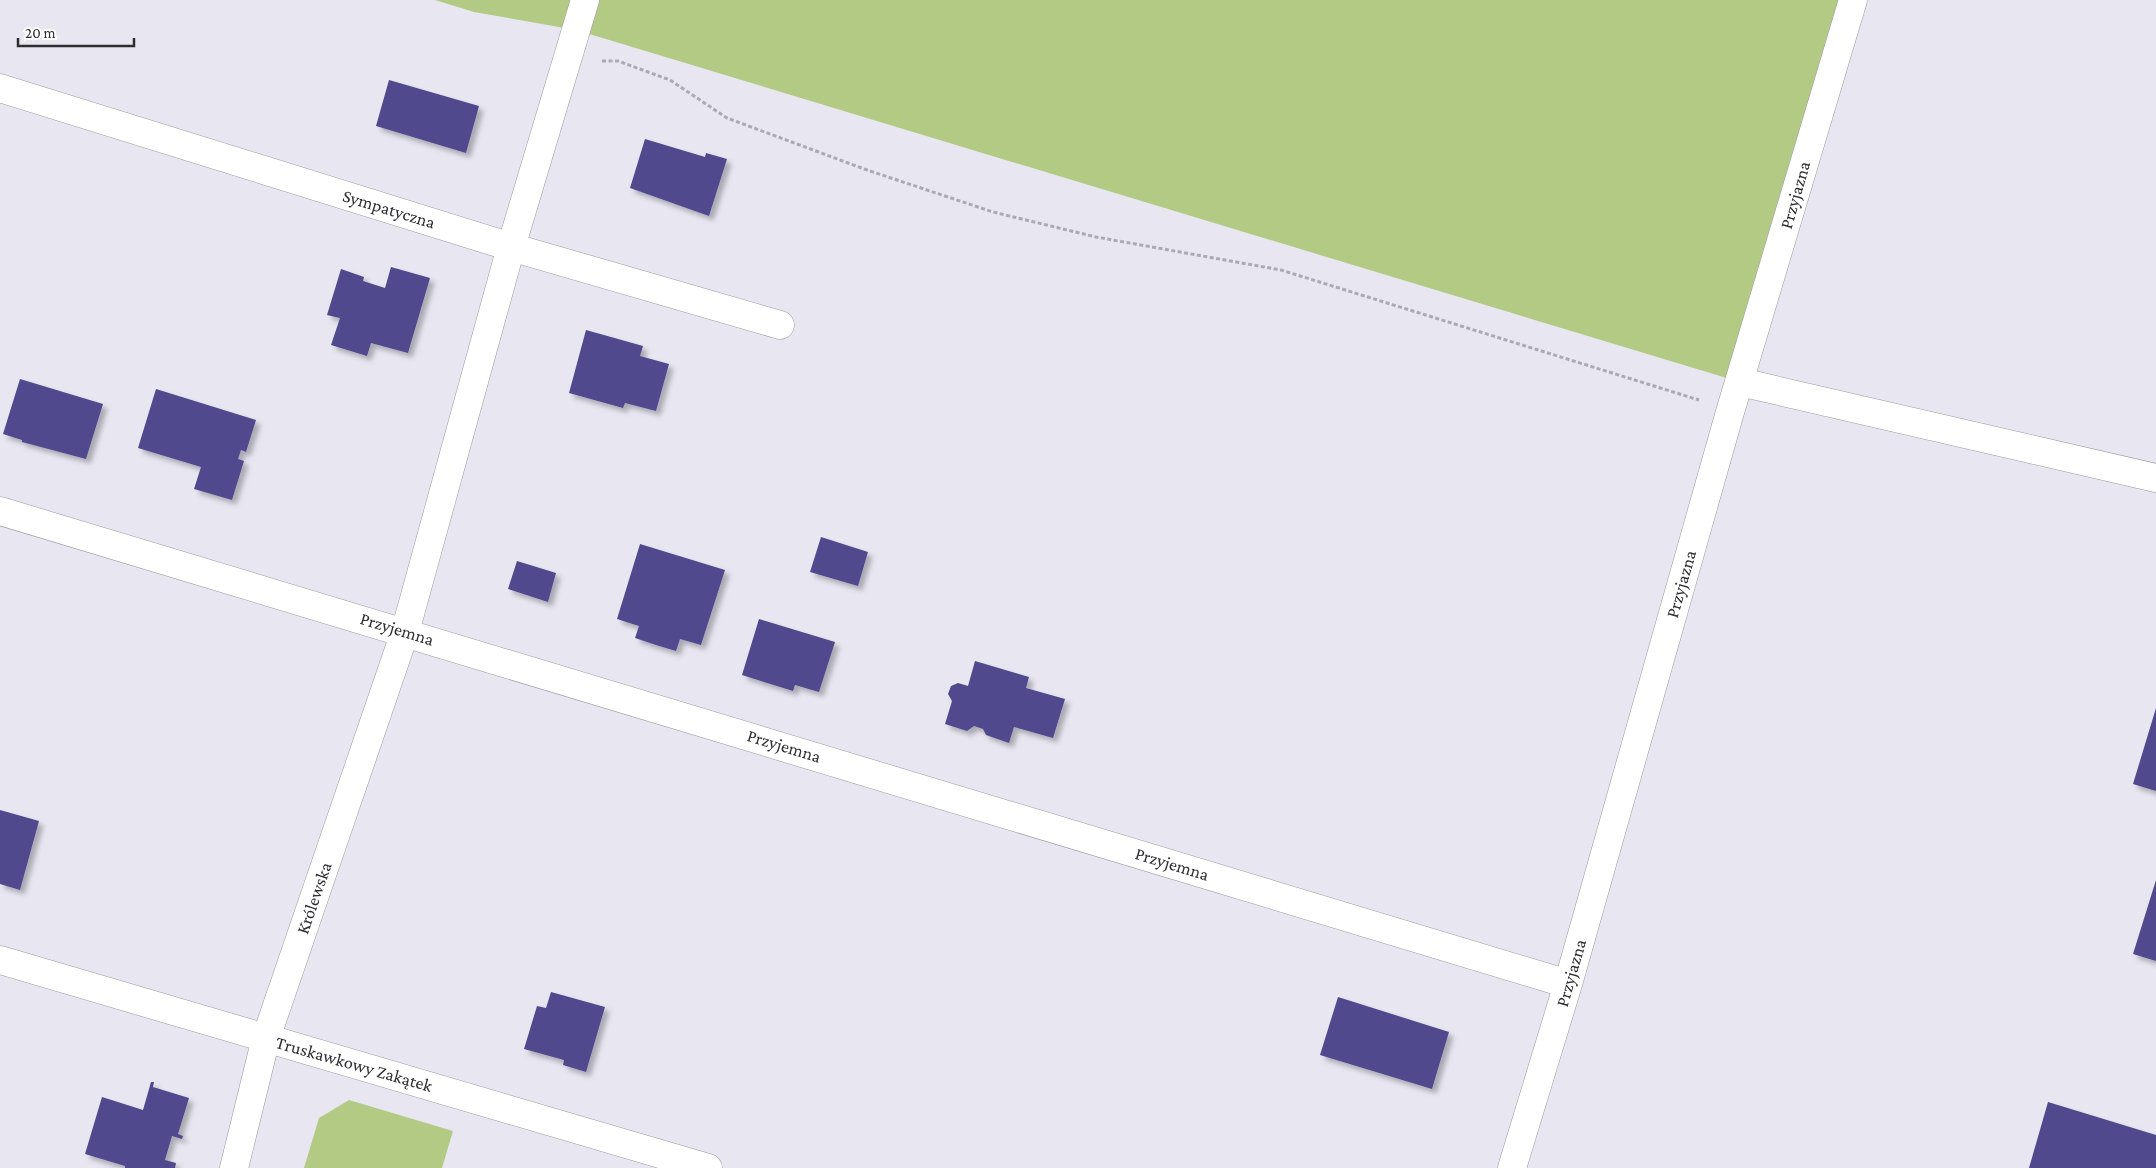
<svg xmlns="http://www.w3.org/2000/svg" width="2156" height="1168" font-family="'Crimson Pro',serif">
  <defs>
    <filter id="shadow"><feDropShadow dx="4.5" dy="4.5" stdDeviation="2.5" flood-color="#0004"/></filter>
  </defs>
  <rect width="100%" height="100%" fill="#e8e6f1"/>
  <path fill="#b3ca84" d="M435,0H1853L1740,382L576,30L474,12Z
    M349,1100L453,1131L442,1168H304L319,1118Z"/>
  <path fill="#51488e" filter="url(#shadow)" d="M389,80L479,106L466,153L376,126Z
    M645,139L705,157L706,153L727,159L709,216L630,188Z
    M391,267L430,278L408,353L371,343L367,356L331,345L340,318L327,315L341,269L364,277L363,281L385,288Z
    M586,330L643,346L640,356L669,364L656,411L625,403L623,408L569,393Z
    M20,379L103,404L86,459L22,442V440L3,434Z
    M156,389L256,420L246,452L241,450L238,459L244,461L232,500L194,489L201,467L138,448Z
    M821,537L868,552L858,586L810,572Z
    M640,544L725,570L701,645L680,639L676,651L656,645L635,638L639,626L617,619Z
    M517,561L556,573L548,602L508,589Z
    M759,619L835,642L819,692L795,685L793,691L742,675Z
    M975,661L1029,677L1026,688L1065,699L1053,738L1014,727L1009,743L986,735L983,729L974,726L967,731L945,724L952,701L948,694L951,686L958,683L968,686Z
    M2156,708V791L2133,784Z
    M0,810L39,821L20,890L0,884Z
    M2156,880V961L2133,954Z
    M551,992L605,1007L586,1072L563,1065L564,1060L524,1049L537,1006L546,1008Z
    M1338,997L1449,1032L1432,1089L1320,1055Z
    M151,1082H154L153,1087L189,1098L178,1134L183,1136L182,1139L172,1136L165,1160L176,1163L175,1168H125V1166L85,1154L102,1097L143,1110Z
    M2048,1102L2156,1135V1168H2029Z"/>
  <g fill="none" stroke-linecap="round" stroke-linejoin="round">
    <g stroke="#9a99a3" stroke-width="29">
      <path id="street" d="M0,88L511,247L780,325
        M1740,382L2156,478
        M0,511L1568,984
        M0,960L708,1168
        M234,1168L266,1038L405,632L511,247L585,0
        M1512,1168L1568,984L1730,412L1853,0"/>
    </g>
    <path stroke="#aba9b2" stroke-width="3" stroke-dasharray="4 2.5" stroke-linecap="butt" d="M602,61H618L670,80L727,118L867,170L993,212L1096,237L1281,270L1699,400"/>
    <use href="#street" stroke="#fff" stroke-width="28"/>
  </g>
  <g text-anchor="middle" stroke-width="5" stroke-linejoin="round" paint-order="stroke">
    <g font-size="18" fill="#2e2d31" stroke="#fff">
      <text transform="translate(1795 195) rotate(-74)" y="6">Przyjazna</text>
      <text transform="translate(389 209) rotate(17)" y="6">Sympatyczna</text>
      <text transform="translate(1681 584) rotate(-74)" y="6">Przyjazna</text>
      <text transform="translate(397 629) rotate(17)" y="6">Przyjemna</text>
      <text transform="translate(784 746) rotate(17)" y="6">Przyjemna</text>
      <text transform="translate(1172 864) rotate(17)" y="6">Przyjemna</text>
      <text transform="translate(314 898) rotate(-71)" y="6">Królewska</text>
      <text transform="translate(1571 973) rotate(-74)" y="6">Przyjazna</text>
      <text transform="translate(354 1064) rotate(16)" y="6">Truskawkowy Zakątek</text>
    </g>
  </g>
  <path d="M18 38v8h116v-8" fill="none" stroke="#2e2d31" stroke-width="2.5"/>
  <text x="25" y="38" font-size="15" fill="#2e2d31" stroke="#ffffff" stroke-width="4" paint-order="stroke">20 m</text>
</svg>
